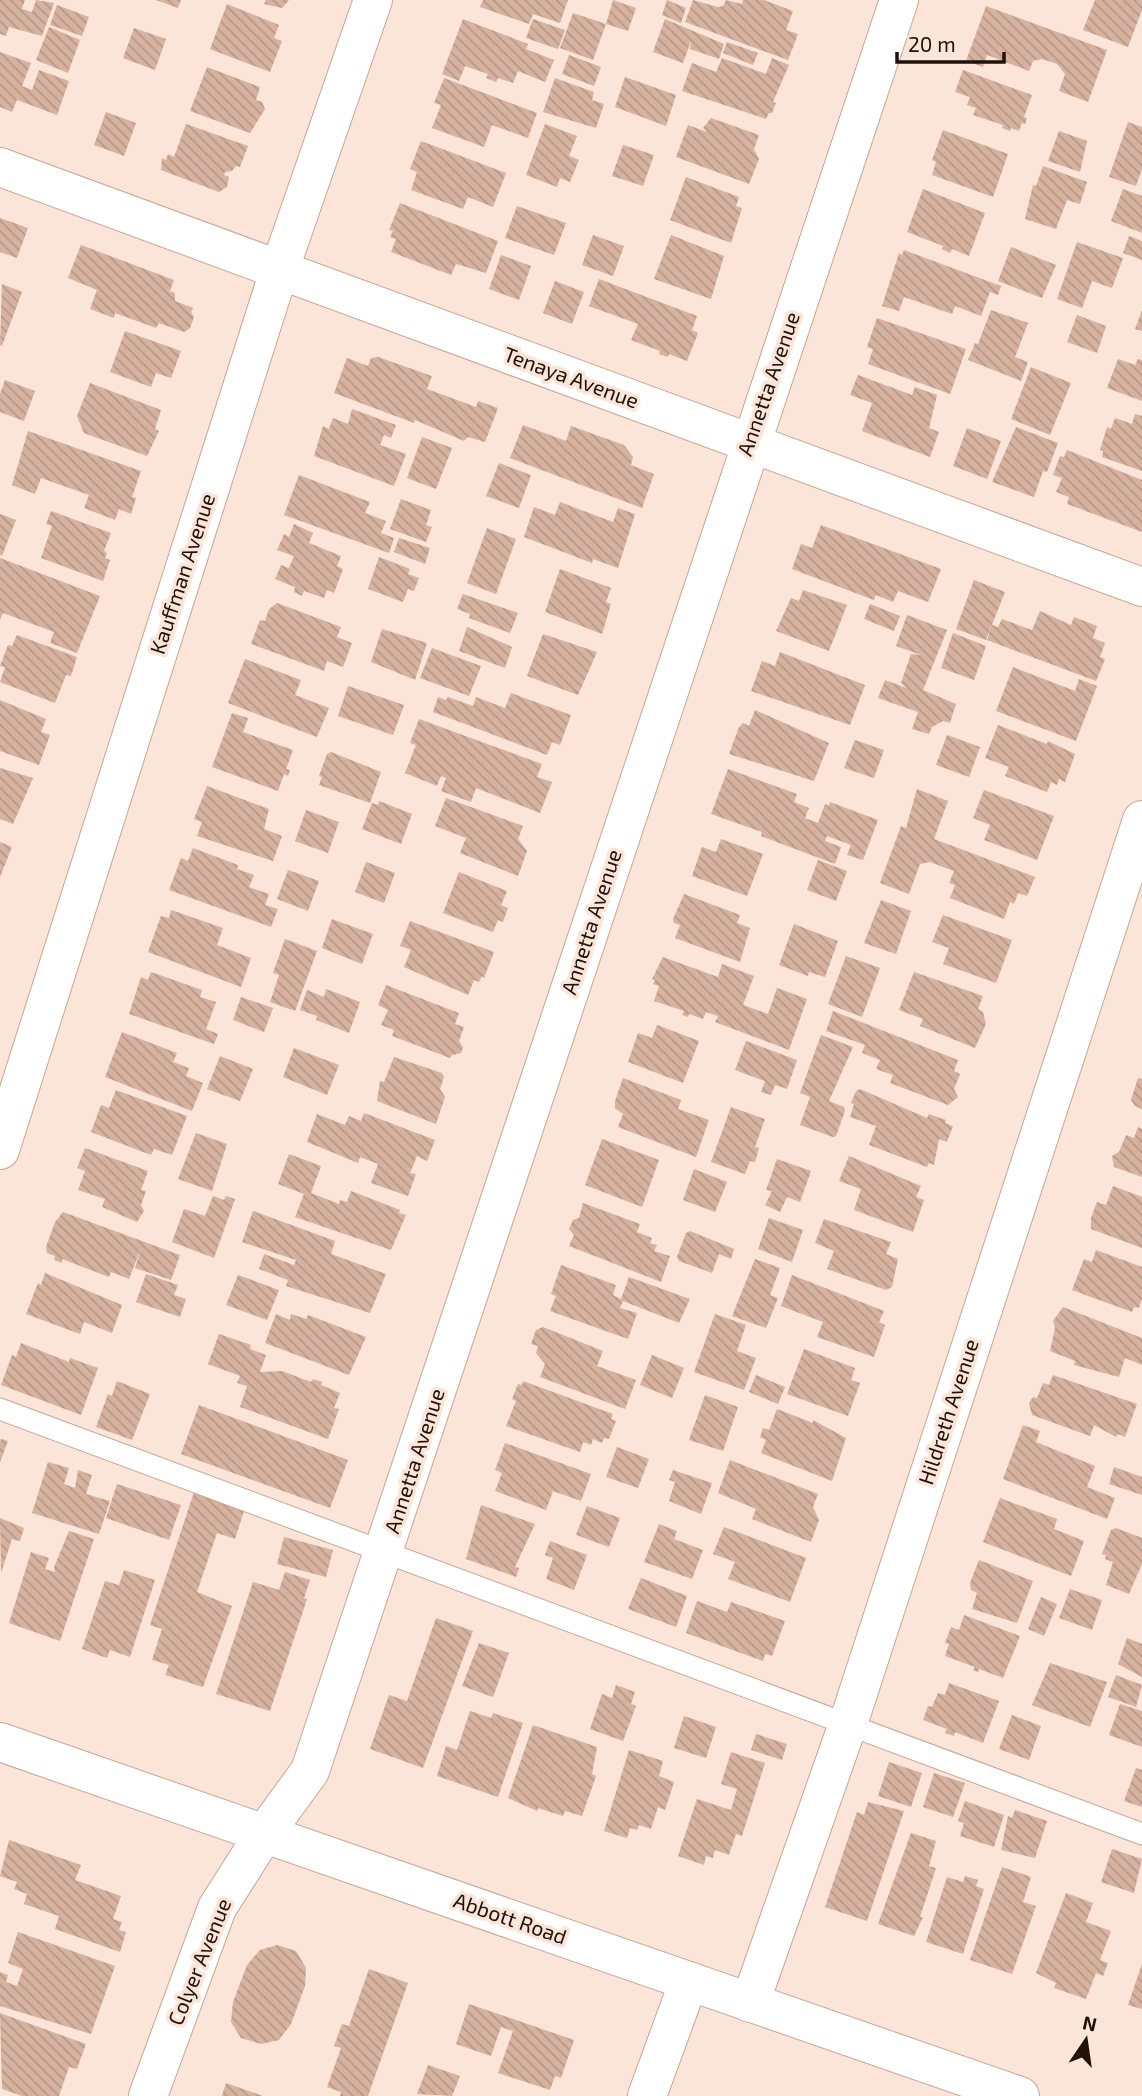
<svg xmlns="http://www.w3.org/2000/svg" width="1142" height="2096" font-family="'Exo 2',sans-serif">
  <defs>
    <pattern id="building-back-hatch" width="6" height="6" patternUnits="userSpaceOnUse" patternTransform="scale(1.75)"><rect width="6" height="6" fill="#d6b29f"/><path d="M-1 5l2 2M0 0l6 6M5-1l2 2" fill="none" stroke="#b79888"/></pattern>
  </defs>
  <rect width="100%" height="100%" fill="#fbe4d8"/>
  <path fill="url(#building-back-hatch)" d="M0,0H25L22,9L32,12L36,0L54,3L42,36L9,27L6,36L0,34Z
    M156,0H181L178,8Z
    M266,0H289L282,8L264,4Z
    M483,0H568L560,23L533,14L529,24L480,7Z
    M613,0L636,8L628,31L606,24Z
    M667,0L686,8L681,23L662,15Z
    M693,0L718,7L723,6L726,0L742,4L743,0H764L793,11L786,30L798,34L788,60L685,22Z
    M1095,0H1142V10L1128,47L1083,30Z
    M227,4L279,25L274,38L282,41L270,72L210,49Z
    M57,5L89,17L82,36L50,25Z
    M986,6L1107,50L1088,102L1059,91L1065,74L1057,64L1042,59L1033,61L1029,71L987,55L983,67L966,61Z
    M573,13L606,24L593,60L560,48Z
    M463,19L528,44L526,49L554,60L545,82L518,71L513,83L498,78L496,82L486,78L488,74L465,66L459,81L442,74Z
    M533,19L565,30L558,49L526,38Z
    M665,19L724,44L719,59L690,49L691,41L683,63L653,52Z
    M49,27L80,40L68,73L36,60Z
    M134,28L166,39L155,70L123,58Z
    M727,42L758,53L753,65L723,53Z
    M0,52L31,63L22,86L32,90L39,70L69,81L57,115L17,100L12,112L0,107Z
    M569,55L601,67L594,86L562,74Z
    M722,58L766,74L772,58L789,65L773,102L776,103L772,113H769L766,119L682,91L692,63L716,72Z
    M207,67L260,87L256,100L262,102L265,109L250,133L190,111Z
    M963,70L1032,95L1024,117L1027,118L1025,124L1022,123L1019,131L1011,128L1010,131L1002,128L1003,125L973,115L976,108L967,105L970,97L955,92Z
    M625,77L676,95L666,126L615,107Z
    M444,78L537,113L528,138L492,125L484,147L432,128L441,105L434,103Z
    M555,78L594,92L592,100L604,104L596,128L543,112Z
    M106,112L136,123L124,156L94,145Z
    M711,118L759,135L754,149L759,159L749,184L676,157L688,125L707,132L703,128Z
    M1128,122L1142,127V169L1136,186L1109,177Z
    M186,124L248,146L240,167L236,166L232,171L225,172L224,175L229,177L227,187L219,192L161,170L162,158L166,160L168,154L174,157Z
    M545,124L577,136L569,156L579,160L570,182L560,178L557,187L526,175Z
    M943,130L1008,154L993,197L932,175L936,162L932,160Z
    M1059,131L1087,141L1080,172L1048,161Z
    M421,141L506,173L493,207L468,197L463,209L411,190L417,172L410,169Z
    M623,145L654,155L643,186L612,176Z
    M1043,166L1087,182L1080,204L1067,200L1056,229L1025,219L1033,185L1036,186Z
    M686,177L739,197L736,206L742,208L731,243L670,220Z
    M923,189L985,213L969,256L952,249L950,253L942,249L943,246L907,232Z
    M1123,189L1142,196V233L1111,221Z
    M400,203L498,241L486,273L456,264L451,275L391,252L396,239L390,237L393,231L389,230Z
    M517,206L566,223L554,255L505,238Z
    M0,218L28,228L17,258L0,252Z
    M593,235L624,246L613,276L582,265Z
    M671,235L724,256L711,299L654,279Z
    M1129,236L1142,241V260L1123,253Z
    M1077,242L1123,258L1112,288L1092,281L1082,308L1057,299Z
    M81,245L174,280L170,291L175,293V301L193,308L191,312L194,317L190,328L184,332L159,323L156,328L115,313L114,318L90,309L97,290L68,278Z
    M1011,247L1056,265L1042,298L998,281Z
    M904,250L1001,286L998,295L990,292L981,316L955,306L952,314L904,297L899,311L882,306L899,253L902,255Z
    M501,255L531,266L519,300L489,289Z
    M599,279L697,316L692,330L698,333L687,361L669,354L668,357L659,354L660,351L631,340L638,324L589,306Z
    M555,281L584,292L572,324L543,313Z
    M2,284L22,292L2,346L0,345Z
    M991,310L1028,323L1015,357L1028,362L1021,381L968,360L975,343L978,344Z
    M1142,310V331L1135,329Z
    M1077,315L1106,326L1097,353L1067,342Z
    M877,318L966,349L950,394L868,364L873,349L867,347Z
    M125,331L181,351L171,378L156,373L151,387L110,372Z
    M378,357L432,376L427,389L476,407L478,401L498,408L485,442L468,437L464,441L415,420L414,423L334,393L347,358L368,366L371,358Z
    M1118,359L1135,365L1138,359L1142,360V401L1107,388Z
    M1031,367L1071,383L1050,435L1011,419Z
    M858,375L912,395L915,387L937,395L929,428L939,432L930,457L862,431L872,403L850,395Z
    M5,380L35,391L24,421L0,412V394Z
    M90,383L161,410L155,429L159,431L147,456L84,433L77,416Z
    M352,409L396,425L391,438L384,435L380,445L406,454L394,486L314,456L323,426L329,429L333,418L348,424Z
    M1135,414L1142,416V471L1102,457L1103,451L1100,450L1107,427L1111,429L1115,418L1132,424Z
    M523,425L566,441L571,426L624,445L633,457L631,465L654,474L642,508L510,458Z
    M1016,427L1058,443L1047,472L1043,471L1034,497L992,482Z
    M967,428L1001,441L987,479L953,466Z
    M28,431L141,471L132,497L136,498L131,514L119,509L115,520L84,508L89,495L41,478L35,494L12,485Z
    M422,437L452,448L436,489L407,478Z
    M1067,450L1142,480V532L1067,504L1069,497L1056,492L1062,478L1053,475L1060,456L1064,457Z
    M499,463L531,475L519,508L486,496Z
    M299,475L370,502L365,513L386,521L381,533L394,538L389,553L284,515Z
    M401,499L431,510L426,525L432,527L426,542L390,529Z
    M560,502L613,522L618,508L635,514L618,568L593,559L592,563L524,537L534,507L555,515Z
    M51,511L111,533L104,551L107,553L105,558L110,560L103,581L41,558L52,526L46,524Z
    M0,514L16,520L2,556L0,555Z
    M294,524L313,533L309,543L341,556L337,566L343,569L334,593L327,590L324,598L304,591L302,596L294,592L295,587L275,579L281,565L289,568L294,556L277,550L284,534L289,537Z
    M821,525L941,569L928,602L898,591L893,602L876,595L874,600L792,569L801,544L812,548Z
    M487,528L516,539L496,594L467,583Z
    M399,538L430,548L425,564L394,552Z
    M379,557L410,569L408,574L419,578L414,591L408,589L403,602L368,589Z
    M0,558L100,596L77,653L50,643L54,632L3,613L0,620Z
    M560,569L611,588L606,602L611,604L602,634L545,612Z
    M974,580L1005,592L986,640L956,629Z
    M803,590L847,605L829,651L776,631L791,598L799,601Z
    M463,594L518,613L510,633L469,618L470,614L457,609Z
    M277,603L341,627L337,637L352,643L343,667L327,661L324,671L251,644L260,620L265,621L269,609Z
    M870,604L900,616L894,631L864,619Z
    M1040,611L1071,625L1074,617L1097,626L1093,638L1105,643L1100,657L1105,659L1096,681L987,640L992,625L998,627L1002,619L1032,630Z
    M907,615L947,630L923,690L956,704L950,723L943,721L932,727L929,734L912,729L918,712L878,698L885,680L907,688L901,683L911,654L921,655L896,646Z
    M467,627L512,647L505,668L459,651Z
    M382,629L427,643L415,680L371,662Z
    M953,633L986,646L974,680L941,668Z
    M543,634L597,652L578,695L527,676Z
    M17,635L77,657L71,676L66,675L55,703L0,682L5,667L0,666L8,645L12,646Z
    M432,648L481,666L469,696L420,678Z
    M780,652L865,685L850,725L751,691L762,661L775,666Z
    M245,659L301,680L295,695L329,708L317,737L228,703Z
    M1013,667L1075,691L1079,679L1097,686L1076,741L996,711Z
    M348,686L404,705L393,735L338,716Z
    M511,693L571,715L560,745L552,742L547,755L433,712L438,697L446,700L448,697L473,706L476,697L505,708Z
    M0,700L46,719L41,732L50,735L39,765L0,751Z
    M755,710L829,743L814,781L729,754L739,727L743,723L749,726Z
    M232,713L248,718L243,732L293,750L286,769L290,770L288,776L284,774L278,791L212,767Z
    M419,719L542,764L537,777L552,782L540,813L476,788L471,802L441,791L446,778L441,776L437,786L405,773L416,745L410,743Z
    M998,725L1047,744L1048,741L1075,754L1065,782L1059,779L1057,785L1051,782L1047,792L1005,776L1009,767L985,758Z
    M947,735L980,747L969,777L936,765Z
    M855,740L884,750L874,778L844,768Z
    M331,752L381,772L370,803L319,785L322,777L319,776L327,754Z
    M0,768L33,778L13,824L0,819Z
    M728,769L797,794L794,802L809,808L805,818L818,823L825,804L829,806L830,802L878,820L863,860L847,855L851,845L827,836L825,841L841,847L835,864L761,836L762,832L711,814Z
    M207,786L269,809L264,829L282,836L273,861L197,836L202,822L194,819Z
    M917,789L948,801L934,839L1035,877L1027,896L1018,893L1014,904L1010,902L1004,919L950,898L955,885L949,883L954,871L930,862L920,864L909,894L880,883L901,826L906,828Z
    M984,790L1054,816L1037,860L984,840L990,825L973,818Z
    M446,798L523,826L518,839L527,851L518,876L460,853L466,838L435,826Z
    M379,801L412,814L401,844L362,829L372,803L378,805Z
    M306,810L339,822L328,853L295,841Z
    M721,839L763,854L747,896L692,876L702,847L716,852Z
    M0,842L12,847L0,877Z
    M193,848L238,865L237,869L254,875L249,887L269,894L265,905L278,909L271,927L169,890L181,858L188,861Z
    M818,860L847,871L836,901L807,890Z
    M366,862L395,873L384,903L355,892Z
    M288,870L319,881L308,911L277,899Z
    M459,872L507,891L501,905L508,908L503,922L498,920L493,932L443,913Z
    M684,894L740,915L737,923L750,928L740,962L675,938L680,925L674,923L673,919Z
    M881,900L911,911L896,954L864,943Z
    M171,910L223,928L217,945L251,958L241,987L148,952L161,916L169,918Z
    M943,915L1012,940L996,983L943,964L949,948L932,942Z
    M332,919L373,934L362,964L322,948Z
    M410,921L494,952L484,978L482,976L479,982L474,980L468,995L404,967L411,950L400,946Z
    M794,924L838,941L825,977L809,972L808,976L779,965Z
    M285,939L317,951L295,1011L270,1002L279,975L273,973Z
    M846,956L880,968L862,1017L828,1004Z
    M663,957L718,977L722,964L754,976L743,1005L768,1014L777,988L807,999L789,1050L715,1022L718,1016L706,1012L703,1019L689,1014L688,1017L682,1015L684,1011L654,1001L659,986L653,984L655,980L652,979Z
    M151,972L202,990L200,997L216,1002L206,1029L218,1034L214,1044L129,1014L141,977L148,980Z
    M914,972L983,996L978,1009L983,1012L986,1024L975,1048L920,1026L923,1019L899,1010Z
    M386,985L459,1013L455,1024L464,1027L459,1041L463,1047L461,1053L452,1055L450,1058L392,1036L394,1030L381,1025L388,1010L378,1005Z
    M326,989L360,1002L349,1033L316,1020L317,1016L300,1010L307,990L324,997Z
    M241,997L273,1008L264,1032L233,1020Z
    M833,1011L958,1060L954,1071L960,1074L954,1089L958,1097L948,1105L890,1083L893,1075L876,1069L880,1060L862,1053L865,1045L826,1031Z
    M657,1025L699,1041L683,1083L628,1062L638,1033L652,1038Z
    M122,1032L177,1053L173,1062L189,1068L186,1076L203,1083L192,1111L105,1077Z
    M821,1035L853,1047L829,1101L844,1107L845,1111L836,1136L833,1137L800,1125L810,1097L800,1093Z
    M746,1041L797,1060L787,1089L775,1085L771,1095L761,1092L765,1081L735,1070Z
    M294,1048L339,1065L327,1095L283,1077Z
    M220,1056L253,1069L240,1101L207,1089Z
    M394,1057L442,1073L444,1077L440,1089L445,1097L436,1124L377,1101L380,1081L384,1082Z
    M623,1078L681,1100L678,1109L709,1120L696,1157L618,1127L623,1114L615,1108V1101Z
    M1138,1078L1142,1079V1109L1135,1106L1131,1100Z
    M860,1089L927,1118L929,1114L946,1120L945,1123L953,1126L947,1142L939,1139L934,1165L929,1163L927,1167L869,1145L876,1126L850,1117L854,1104L851,1103L856,1091Z
    M116,1090L187,1116L172,1155L154,1149L151,1155L91,1132L101,1105L109,1108Z
    M731,1107L765,1119L755,1147L759,1148L755,1162L750,1161L745,1174L711,1162Z
    M364,1113L435,1140L427,1161L417,1156L410,1173L416,1174L408,1196L371,1183L378,1164L360,1157L358,1163L307,1142L317,1114L345,1125L349,1116L361,1121Z
    M1138,1127L1142,1129V1177L1114,1167L1112,1156L1119,1152L1126,1135L1134,1138Z
    M196,1133L227,1144L212,1191L178,1179Z
    M602,1139L659,1160L642,1207L585,1185Z
    M85,1148L148,1171L141,1190L146,1191L141,1205L144,1211L137,1222L102,1207L105,1199L78,1190L85,1171L77,1168Z
    M289,1154L321,1166L311,1193L339,1204L340,1200L347,1202L351,1191L400,1210L399,1213L406,1215L391,1250L295,1217L304,1194L278,1184Z
    M849,1156L921,1186L916,1197L924,1200L913,1232L854,1210L861,1189L839,1181Z
    M777,1159L811,1171L800,1202L787,1197L780,1212L765,1205L772,1191L766,1190Z
    M694,1169L727,1182L715,1212L683,1200Z
    M1113,1186L1142,1197V1248L1091,1229V1218L1097,1202L1106,1205Z
    M213,1196L224,1200L226,1196L235,1199L214,1258L172,1242L184,1209L205,1216Z
    M583,1203L640,1224L637,1232L652,1238L650,1243L657,1245L654,1251L670,1256L661,1282L569,1246L574,1235L569,1229L573,1220L579,1218Z
    M253,1211L335,1241L331,1254L386,1274L370,1313L286,1286L288,1280L259,1269L264,1254L294,1265L296,1260L242,1242Z
    M63,1212L180,1255L171,1280L135,1268L141,1248L129,1279L111,1272L109,1277L62,1259V1263L54,1260L55,1256L47,1253L46,1247L55,1222Z
    M769,1218L803,1230L792,1262L758,1249Z
    M824,1219L891,1242L886,1254L898,1259L892,1287L886,1290L827,1269L834,1251L815,1243Z
    M690,1231L734,1249L731,1259L719,1254L712,1273L679,1261L677,1257L686,1233Z
    M1096,1250L1142,1267V1299L1139,1308L1134,1307L1132,1312L1072,1290L1084,1259L1092,1262Z
    M755,1259L780,1268L770,1295L778,1298L766,1328L732,1316Z
    M561,1265L616,1285L613,1295L621,1299L629,1277L690,1299L679,1323L623,1301L620,1308L637,1313L628,1339L550,1311L556,1296L551,1294Z
    M45,1273L122,1305L112,1333L84,1322L80,1334L26,1314L38,1283L41,1285Z
    M146,1274L178,1285L174,1295L186,1299L180,1317L136,1302Z
    M238,1275L279,1290L267,1320L226,1305Z
    M792,1275L884,1311L879,1322L885,1325L874,1357L817,1337L823,1322L781,1306Z
    M1063,1307L1142,1338V1365L1125,1358L1119,1377L1074,1365L1075,1361L1050,1351L1055,1328L1053,1321Z
    M276,1314L290,1320L291,1314L306,1319L308,1315L366,1337L349,1375L265,1343Z
    M715,1314L746,1325L737,1351L756,1358L744,1390L694,1372Z
    M543,1327L603,1351L597,1366L636,1380L625,1409L540,1377L545,1364L536,1353L538,1346L531,1344L536,1330Z
    M219,1334L251,1345L250,1349L266,1355L260,1372L282,1371L311,1382L313,1379L322,1382L321,1385L340,1393L334,1408L339,1409L328,1439L240,1407L247,1386L237,1383L240,1376L208,1364Z
    M21,1343L69,1362L70,1358L98,1368L81,1415L1,1385L12,1355L16,1357Z
    M804,1349L855,1368L851,1380L860,1383L848,1416L787,1394Z
    M652,1355L684,1368L672,1398L640,1385Z
    M756,1375L785,1387L778,1404L749,1392Z
    M1053,1375L1137,1404L1125,1437L1118,1434L1116,1437L1094,1425L1090,1436L1032,1415L1029,1403L1033,1397L1037,1398L1043,1383L1049,1385Z
    M117,1381L150,1394L132,1440L96,1427L108,1394L112,1396Z
    M523,1381L613,1414L611,1419L616,1421L609,1439L604,1438L602,1443L593,1439L591,1445L583,1442L580,1452L506,1426L516,1401L512,1399L518,1384L522,1385Z
    M705,1395L738,1407L723,1451L689,1440Z
    M199,1405L348,1460L330,1508L181,1454Z
    M777,1409L813,1423V1420L846,1438L832,1481L761,1453L766,1440L760,1437L763,1428L769,1430Z
    M1023,1425L1040,1431L1036,1442L1095,1466L1087,1487L1115,1498L1107,1519L1003,1479Z
    M1,1439L8,1441L0,1462V1442Z
    M505,1443L591,1474L581,1501L553,1491L546,1510L495,1491L502,1473L495,1470Z
    M617,1447L649,1459L638,1488L606,1477Z
    M730,1460L818,1494L813,1507L819,1520L811,1542L752,1519L756,1509L718,1493Z
    M48,1462L69,1468L64,1484L75,1488L78,1470L92,1475L86,1494L110,1501L99,1534L32,1513Z
    M1114,1467L1142,1477V1495L1109,1484Z
    M673,1470L712,1483L701,1514L669,1501L675,1482L669,1480Z
    M117,1484L181,1505L169,1540L106,1518Z
    M194,1492L245,1508L235,1539L217,1533L197,1592L232,1606L203,1687L165,1675L169,1665L152,1660L162,1629L150,1625Z
    M1000,1498L1057,1519L1054,1529L1084,1541L1071,1576L983,1542Z
    M481,1505L535,1524L515,1567L519,1568L516,1577L466,1559Z
    M587,1506L620,1518L609,1547L576,1535Z
    M0,1518L24,1528L20,1541L12,1539L1,1573Z
    M659,1524L677,1531L674,1539L703,1550L692,1579L644,1562Z
    M724,1527L806,1558L790,1602L728,1579L735,1562L713,1554Z
    M1116,1528L1142,1538V1564L1129,1594L1106,1585L1113,1562L1105,1559L1106,1555L1102,1554L1111,1530Z
    M69,1531L94,1539L60,1641L9,1623L31,1552L49,1558L45,1569L55,1572L54,1567Z
    M284,1537L333,1550L326,1577L277,1564Z
    M550,1541L587,1555L574,1590L546,1579L553,1558L545,1555Z
    M979,1560L1033,1581L1017,1623L972,1609L977,1593L971,1590L970,1583Z
    M124,1570L155,1580L130,1657L110,1650L107,1658L82,1649L105,1581L119,1585Z
    M285,1572L310,1580L304,1598L307,1599L270,1711L216,1694L253,1582L279,1590Z
    M641,1578L687,1596L676,1627L628,1609Z
    M1070,1589L1102,1600L1092,1630L1059,1618Z
    M1041,1597L1057,1604L1044,1636L1028,1629Z
    M697,1601L727,1612L731,1602L785,1621L772,1656L765,1654L763,1661L686,1633Z
    M964,1615L1020,1636L1003,1678L979,1669L978,1672L973,1670L975,1667L945,1656L949,1644L945,1643L951,1627L959,1630Z
    M436,1618L473,1631L423,1768L370,1749L389,1695L407,1701Z
    M1127,1638L1142,1644V1677L1118,1664Z
    M479,1643L509,1653L493,1697L462,1686Z
    M1050,1663L1107,1682L1090,1727L1032,1705Z
    M1116,1675L1142,1685L1136,1707L1108,1697Z
    M949,1683L999,1701L983,1743L955,1732L954,1736L945,1733L947,1729L923,1720L928,1706L932,1707L938,1693L945,1695Z
    M616,1685L635,1692L631,1704L636,1706L623,1741L590,1729L602,1694L612,1698Z
    M1120,1704L1142,1711V1747L1109,1735Z
    M470,1711L491,1718L493,1713L523,1723L498,1797L437,1776L446,1746L457,1750Z
    M1012,1715L1041,1726L1029,1760L999,1749Z
    M684,1716L716,1727L706,1758L674,1748Z
    M533,1725L597,1747L592,1774L596,1776L582,1816L565,1811L563,1816L538,1808L537,1811L508,1798Z
    M756,1734L787,1744L782,1760L751,1750Z
    M629,1750L663,1761L659,1776L674,1782L665,1810L658,1807L651,1829L639,1825L637,1830L630,1828L627,1838L604,1831Z
    M731,1752L765,1763L742,1836L736,1834L729,1855L715,1850L713,1858L706,1856L704,1865L678,1856L697,1799L731,1810L737,1789L721,1784Z
    M889,1762L922,1773L911,1807L878,1796Z
    M1136,1768L1142,1770V1807L1124,1801Z
    M934,1773L965,1783L953,1817L923,1807Z
    M965,1801L1004,1815L994,1847L960,1836L964,1823L958,1821Z
    M868,1802L904,1811L867,1921L825,1907L857,1812L864,1815Z
    M1015,1810L1047,1821L1035,1858L1001,1850L1008,1816L1012,1818Z
    M911,1833L936,1841L929,1866L936,1868L920,1917H923L914,1936L878,1924Z
    M9,1840L81,1865L75,1880L121,1896L113,1919L122,1922L119,1930L126,1932L120,1952L55,1929L59,1916L24,1904L27,1894L14,1889L17,1882L0,1876Z
    M1112,1849L1142,1859L1134,1893L1101,1882Z
    M1002,1867L1031,1877L1023,1902L1036,1906L1012,1974L970,1960Z
    M965,1876L978,1880L976,1886L984,1889L963,1954L926,1942L947,1877L963,1882Z
    M1066,1893L1093,1903L1086,1922L1111,1931L1100,1960L1108,1963L1103,1976L1096,1973L1086,1999L1054,1988L1056,1983L1036,1973Z
    M18,1932L115,1966L91,2034L0,2006V1972L8,1975L6,1982L17,1986L23,1969L8,1963Z
    M277,1945L296,1951L306,1968L305,1986L291,2024L279,2040L261,2044L241,2038L231,2022L233,2002L247,1965L260,1950Z
    M1142,1964V2009L1128,2005Z
    M369,1969L408,1983L368,2096H340L341,2092L327,2087L341,2048L334,2046L342,2024L349,2026Z
    M469,2004L574,2040L561,2078L555,2076L550,2090L498,2073L513,2031L501,2027L491,2056L456,2044Z
    M0,2013L86,2044L77,2069L69,2067L59,2096H22L2,2089Z
    M428,2065L460,2076L452,2096L417,2094Z
    M226,2083L263,2096H222Z"/>
  <g fill="none" stroke-linecap="round" stroke-linejoin="round">
    <g stroke="#c9a694" stroke-width="23">
      <path id="lane" d="M0,1409L1142,1834"/>
    </g>
    <g stroke="#c9a694" stroke-width="40">
      <path id="street" d="M0,167L1142,587
        M0,1150L279,271L373,0
        M750,2003L848,1724L1142,820
        M148,2096L217,1908L264,1834L310,1771L899,0
        M647,2096L689,1981"/>
    </g>
    <g stroke="#c9a694" stroke-width="40">
      <path id="secondary" d="M0,1742L1020,2096"/>
    </g>
    <use href="#lane" stroke="#fff" stroke-width="21"/>
    <use href="#street" stroke="#fff" stroke-width="38"/>
    <use href="#secondary" stroke="#fff" stroke-width="38"/>
  </g>
  <g text-anchor="middle" stroke-width="7" stroke-linejoin="round" paint-order="stroke">
    <g font-size="21" fill="#1e120b" stroke="#fbe4d8">
      <text transform="translate(571 378) rotate(20)" y="7">Tenaya Avenue</text>
      <text transform="translate(769 384) rotate(-71)" y="7">Annetta Avenue</text>
      <text transform="translate(183 574) rotate(-72)" y="7">Kauffman Avenue</text>
      <text transform="translate(592 922) rotate(-72)" y="7">Annetta Avenue</text>
      <text transform="translate(949 1412) rotate(-72)" y="7">Hildreth Avenue</text>
      <text transform="translate(415 1461) rotate(-72)" y="7">Annetta Avenue</text>
      <text transform="translate(510 1919) rotate(19)" y="7">Abbott Road</text>
      <text transform="translate(200 1962) rotate(-68)" y="7">Colyer Avenue</text>
    </g>
  </g>
  <g transform="translate(1086 2040) rotate(13)" stroke="#fbe4d8" stroke-width="5" paint-order="stroke">
  <path d="M0-5L12 26L0 18L-12 26Z" fill="#1e120b"/>
  <text y="-10" font-size="19" font-weight="bold" text-anchor="middle" fill="#1e120b">N</text>
  </g>
  <path d="M897 52v10h107v-10" fill="none" stroke="#1e120b" stroke-width="3.5"/>
  <text x="908" y="52" font-size="21" fill="#1e120b" stroke="#fbe4d8" stroke-width="5" paint-order="stroke">20 m</text>
</svg>
